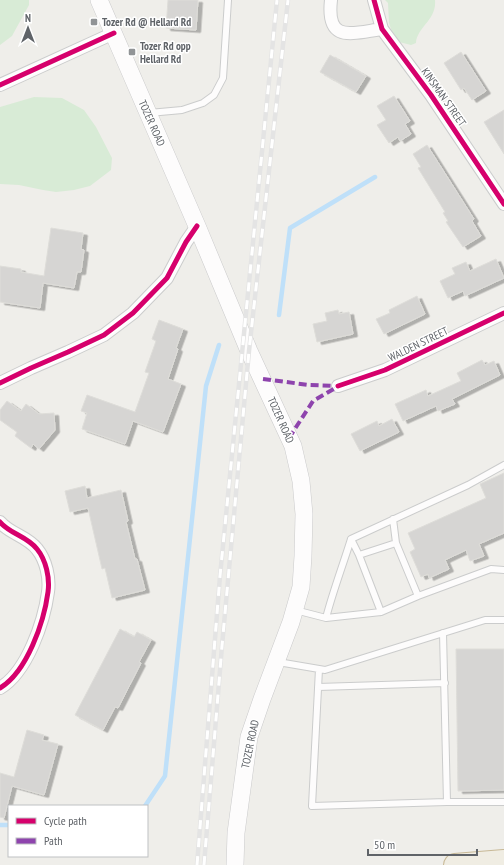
<svg xmlns="http://www.w3.org/2000/svg" width="504" height="865" font-family="'PT Sans Narrow',sans-serif">
  <defs>
    <filter id="shadow"><feDropShadow dx="4.5" dy="2.5" stdDeviation="0" flood-color="#0004"/></filter>
  </defs>
  <rect width="100%" height="100%" fill="#efeeea"/>
  <path fill="#d8ebd6" d="M0,0H29V5L12,36L0,45Z
    M385,0H435C437,20 417,27 416,43L411,45L395,41L389,23L388,3Z
    M34,97L62,98L84,110L96,127L112,158L111,170L90,186L74,190L56,192L43,190L19,185L0,184V107Z"/>
  <g fill="none" stroke-linecap="round" stroke-linejoin="round">
    <path stroke="#bfe0f9" stroke-width="4.5" d="M279,315L290,228L375,177
      M145,806L165,776L206,386L219,345
      M0,825H9"/>
  </g>
  <path fill="#d6d5d3" stroke="#deddd9" filter="url(#shadow)" d="M168,0H198L196,30L166,28Z
    M461,52L486,91L472,100L464,88L461,90L444,63Z
    M330,55L366,76L356,92L320,72Z
    M394,96L410,121L405,124L411,134L400,141L398,137L389,143L377,125L386,120L377,106Z
    M504,110V154L484,122Z
    M427,145L474,219L472,221L481,236L463,247L446,222L448,221L443,213L445,212L418,168L421,167L413,154Z
    M51,228L83,233L81,249L84,250L81,272H77L74,288L43,283L40,308L0,302V266L21,269V272L44,276Z
    M496,259L504,278L465,296L463,291L448,298L440,281L455,274L452,268L466,262L470,271Z
    M417,296L425,314L384,334L376,319L390,313L389,310Z
    M338,310L339,314L349,312L353,334L317,342L313,324L327,321L325,313Z
    M159,320L183,329L176,348L178,349L168,379L181,384L163,432L133,421L125,444L82,429L87,413L81,411L87,395L135,412L149,373L145,372L156,341L152,339Z
    M482,360L485,365L494,361L500,375L452,399L455,404L438,411L436,406L403,421L395,404L426,390L428,396L461,381L457,373Z
    M7,401L21,411L26,404L39,414L54,413L55,430L39,449L33,444L31,448L15,436L17,432L0,420V410Z
    M392,419L399,432L360,451L351,434L377,421L379,426Z
    M504,473V533L479,544L484,556L470,561L466,550L445,560L449,569L429,578L428,574L421,577L410,552L415,549L408,533L486,498L480,484Z
    M85,486L87,498L121,490L128,521L126,522L135,559H137L145,590L112,598L105,568L102,569L88,508L70,512L65,491Z
    M120,629L134,637L137,632L151,640L139,662L141,663L118,708L115,707L103,730L75,715Z
    M456,649H504V790L458,791Z
    M27,730L44,735L42,740L58,744L44,795L12,786L4,818L0,817V773L14,777Z"/>
  <g fill="none" stroke-linecap="round" stroke-linejoin="round">
    <g stroke="#cbcccc" stroke-width="8">
      <path id="service" d="M149,113L182,110L203,103L214,95L223,78L228,0
        M393,519L396,543L418,596
        M351,539L359,555L381,612
        M359,555L396,543
        M295,610L326,618L381,612L418,596L491,569L504,570
        M326,618C333,591 343,565 351,539L468,485L504,465
        M278,662L325,670L485,620H504
        M319,669L312,806L447,802L443,633
        M318,687L445,683
        M447,802H504"/>
    </g>
    <g stroke="#cbcccc" stroke-width="14">
      <path id="minor" d="M331,0C326,44 352,33 382,29
        M374,0L382,29L431,95L504,204
        M0,85L114,33
        M0,383L31,368L68,352L104,335L133,313L167,278L186,242L197,226
        M338,386L385,370L504,313
        M0,522C10,534 27,536 37,549C46,560 50,578 48,592C44,622 27,672 0,688"/>
    </g>
    <g stroke="#cacacb" stroke-width="18">
      <path id="secondary" d="M99,0L197,226L249,351L293,446L301,481L304,514L303,556L301,587L291,622L262,699L249,737L236,833L235,865"/>
    </g>
    <g stroke="#c8b996" stroke-width="24">
      <path id="motorway" d="M455,865L504,861"/>
    </g>
    <use href="#service" stroke="#fdfcfc" stroke-width="6"/>
    <use href="#minor" stroke="#fdfcfc" stroke-width="12"/>
    <use href="#secondary" stroke="#fdfcfc" stroke-width="17"/>
    <use href="#motorway" stroke="#f0ede3" stroke-width="22"/>
    <g stroke="#e4e4e4" stroke-width="4.5">
      <path id="rail" d="M197,865L220,576L277,0
        M204,865L222,646L249,351L288,0"/>
    </g>
    <use href="#rail" stroke="#fff" stroke-width="3" stroke-dasharray="9" stroke-linecap="butt"/>
    <path stroke="#8e44ad" stroke-width="4" stroke-dasharray="8 4" stroke-linecap="butt" d="M263,379L309,385L338,386
      M289,438L313,401L337,387"/>
    <g stroke="#fff" stroke-width="8">
      <path id="cycleway" d="M374,0L382,29L431,95L504,204
        M0,85L114,33
        M0,383L31,368L68,352L104,335L133,313L167,278L186,242L197,226
        M338,386L385,370L504,313
        M0,522C10,534 27,536 37,549C46,560 50,578 48,592C44,622 27,672 0,688"/>
    </g>
    <use href="#cycleway" stroke="#d6006c" stroke-width="5"/>
  </g>
  <g fill="#919496" stroke="#fff" stroke-width="1.5">
    <rect x="90" y="18" width="8" height="8" rx="2"/>
    <rect x="128" y="48" width="8" height="8" rx="2"/>
  </g>
  <g text-anchor="middle" stroke-width="3" stroke-linejoin="round" paint-order="stroke">
    <g font-size="11" font-weight="bold" fill="#5f6368" stroke="#fff" text-anchor="start">
      <text x="102" y="26">Tozer Rd @ Hellard Rd</text>
      <text x="140" y="50">Tozer Rd opp<tspan x="140" dy="13">Hellard Rd</tspan></text>
    </g>
    <g font-size="11" fill="#5f6368" stroke="#fff">
      <text transform="translate(444 97) rotate(55)" y="4">KINSMAN STREET</text>
      <text transform="translate(152 123) rotate(66)" y="4">TOZER ROAD</text>
      <text transform="translate(418 344) rotate(-26)" y="4">WALDEN STREET</text>
      <text transform="translate(281 420) rotate(66)" y="4">TOZER ROAD</text>
      <text transform="translate(250 744) rotate(-78)" y="4">TOZER ROAD</text>
    </g>
  </g>
  <rect x="8" y="805" width="140" height="52" fill="#ffffff" stroke="#bfc1c3"/>
  <rect x="16" y="818" width="20" height="6" fill="#d6006c" stroke="#bfc1c3"/>
  <text x="44" y="825" font-size="12" fill="#5f6368">Cycle path</text>
  <rect x="16" y="838" width="20" height="6" fill="#8e44ad" stroke="#bfc1c3"/>
  <text x="44" y="845" font-size="12" fill="#5f6368">Path</text>
  <g transform="translate(28 28)" stroke="#ffffff" stroke-width="3" paint-order="stroke">
  <path d="M0-3L7 15L0 10L-7 15Z" fill="#5f6368"/>
  <text y="-6" font-size="11" font-weight="bold" text-anchor="middle" fill="#5f6368">N</text>
  </g>
  <path d="M368 849v6h109v-6" fill="none" stroke="#5f6368" stroke-width="2"/>
  <text x="374" y="849" font-size="12" fill="#5f6368" stroke="#ffffff" stroke-width="3" paint-order="stroke">50 m</text>
</svg>
